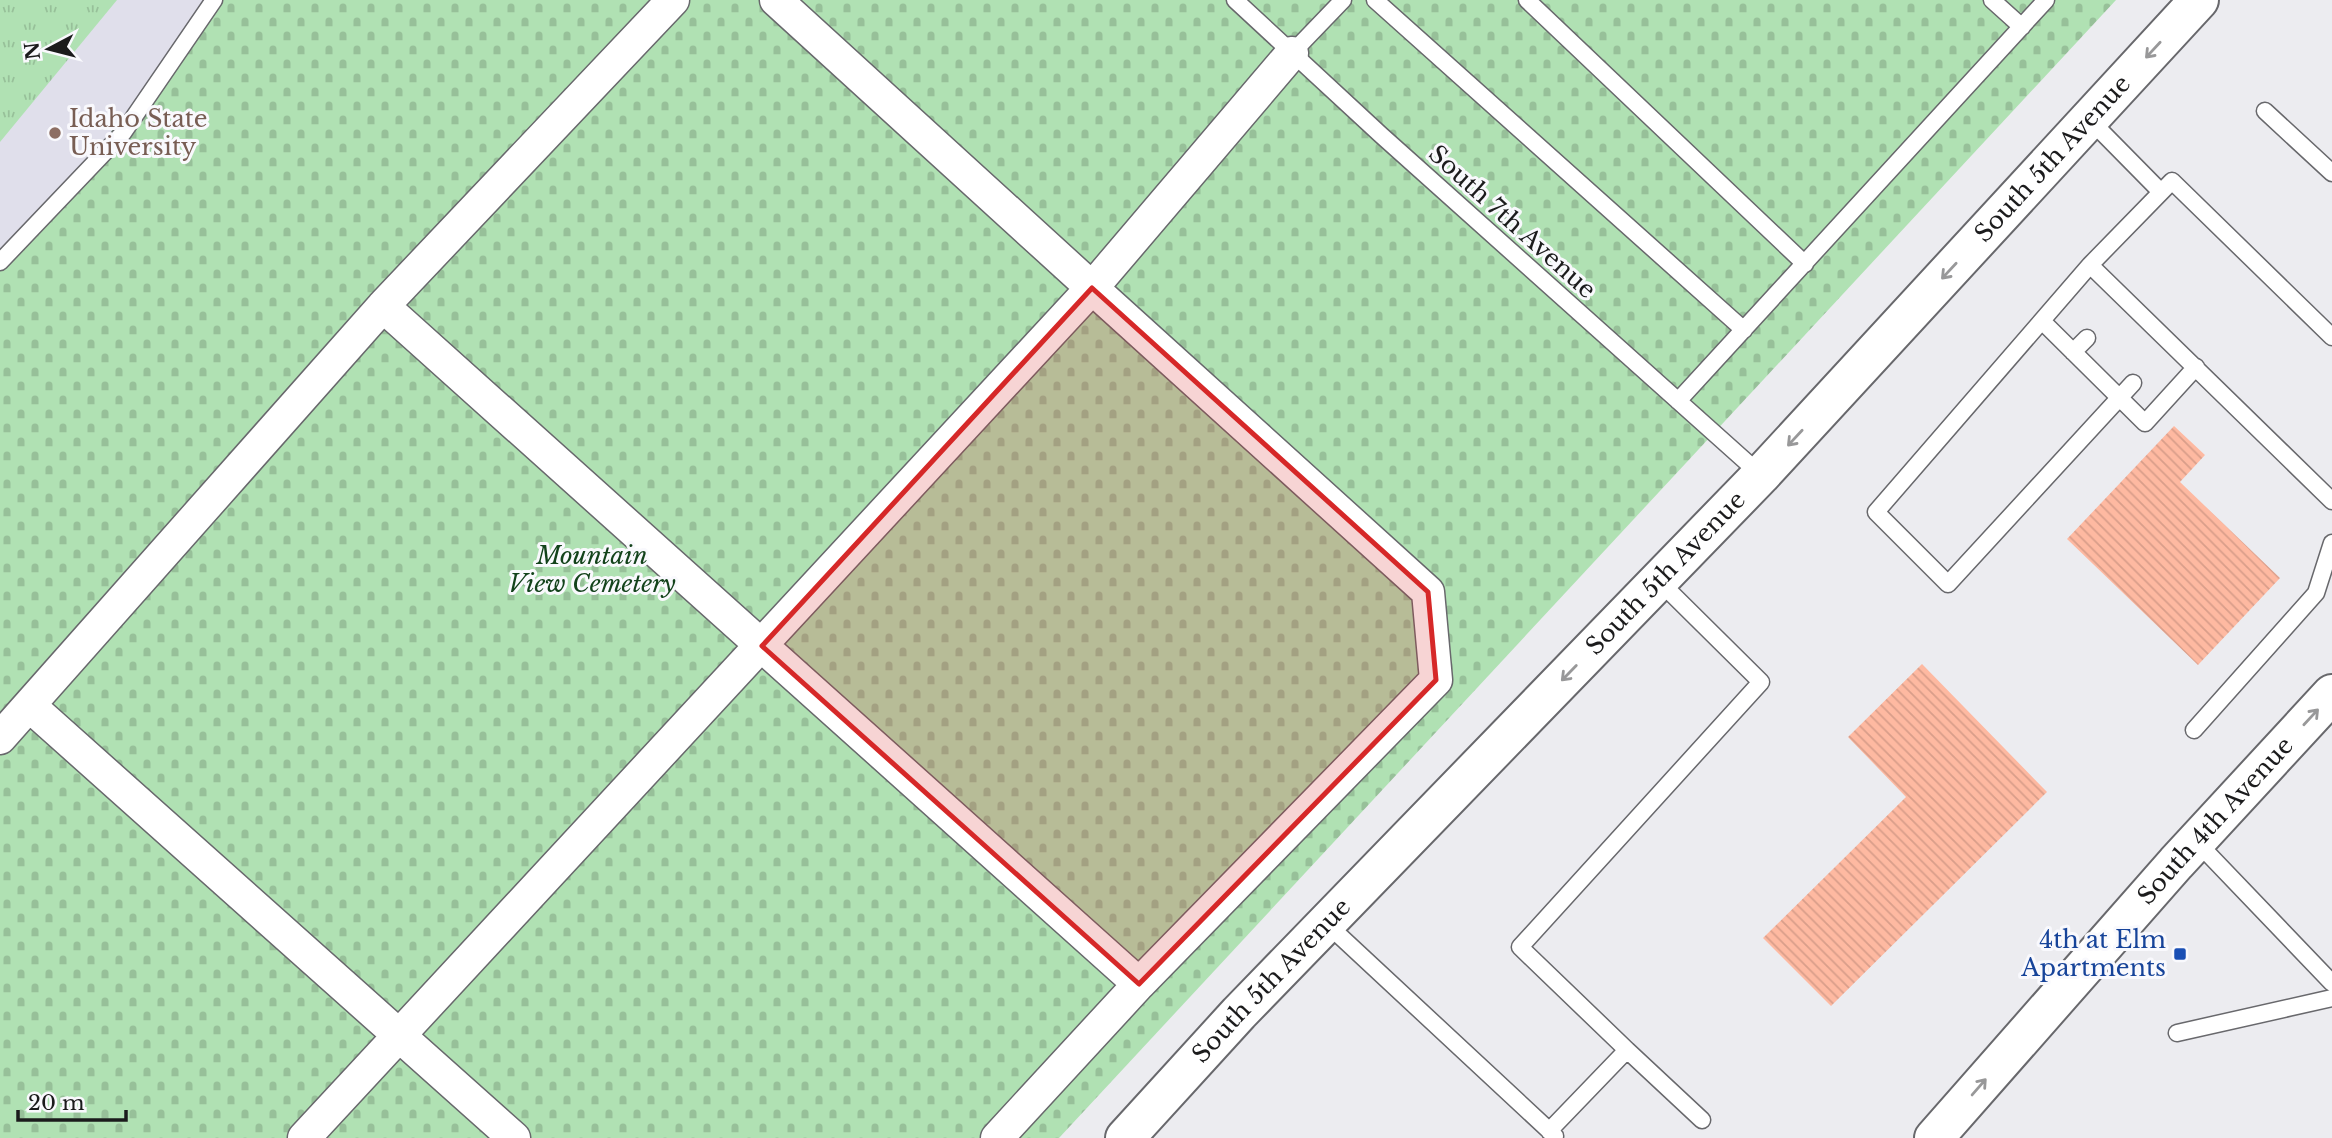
<svg xmlns="http://www.w3.org/2000/svg" width="2332" height="1138" font-family="'Libre Baskerville',serif">
  <defs>
    <pattern id="cemetery-stones" width="16" height="16" patternUnits="userSpaceOnUse" patternTransform="scale(1.75)"><rect width="16" height="16" fill="#b0e1b3"/><path d="M2 7V4a2 2 0 0 1 4 0v3zM10 15v-3a2 2 0 0 1 4 0v3z" fill="#97c099"/></pattern>
    <pattern id="park-tufts" width="24" height="20" patternUnits="userSpaceOnUse" patternTransform="scale(1.75)"><rect width="24" height="20" fill="#b0e1b3"/><path d="M3 7l-1-3M5 7V3M7 7l1-3M15 17l-1-3M17 17v-4M19 17l1-3" fill="none" stroke="#97c099"/></pattern>
    <pattern id="building-back-hatch" width="6" height="6" patternUnits="userSpaceOnUse" patternTransform="scale(1.75)"><rect width="6" height="6" fill="#feb9a1"/><path d="M-1 5l2 2M0 0l6 6M5-1l2 2" fill="none" stroke="#d99e8a"/></pattern>
  </defs>
  <rect width="100%" height="100%" fill="#ececf0"/>
  <path fill="#e0dfeb" d="M0,0H220L0,266Z"/>
  <path fill="url(#cemetery-stones)" d="M220,0H2116L1059,1138H0V266Z"/>
  <path fill="url(#park-tufts)" d="M0,0H117L0,142Z"/>
  <path fill="url(#building-back-hatch)" d="M2174,426L2205,455L2180,482L2280,578L2198,665L2067,539Z
    M1922,664L2047,792L1831,1006L1763,938L1906,797L1848,737Z"/>
  <g fill="none" stroke-linecap="round" stroke-linejoin="round">
    <g stroke="#68686c" stroke-width="19">
      <path id="lane" d="M1235,0L1381,135L1761,475
        M1375,0L1744,330
        M1527,0L1805,264
        M1992,0L2022,27
        M1292,53L1343,0
        M2265,111L2332,173
        M2089,119L2161,192
        M0,262L123,133L214,0
        M2090,265L1876,512L1948,584L2133,383
        M2043,322L2145,423L2196,367
        M2332,337L2172,181L2090,265L2332,501
        M2073,352L2087,338
        M1678,401L2046,0
        M2194,730L2316,593L2332,543
        M2196,841L2332,983
        M1326,923L1555,1136
        M2177,1033L2332,998
        M1627,1050L1702,1120
        M1549,1131L1627,1050L1520,947L1761,682L1658,580"/>
    </g>
    <g stroke="#68686c" stroke-width="35">
      <path id="street" d="M776,0L1092,288L1292,53
        M383,306L1139,984
        M30,706L514,1138
        M0,738L383,306L673,0
        M304,1138L1092,288L1428,592L1436,680L1139,984L997,1138"/>
    </g>
    <g stroke="#68686c" stroke-width="42">
      <g id="primary">
        <path id="s1" d="M1125,1138L1239,1013L1761,475L2199,0"/>
        <path id="s2" d="M1934,1138L2176,863L2332,694"/>
      </g>
    </g>
    <use href="#lane" stroke="#fff" stroke-width="16"/>
    <use href="#street" stroke="#fff" stroke-width="32"/>
    <use href="#primary" stroke="#fff" stroke-width="38"/>
  </g>
  <defs><path id="oneway-shaft" d="M-6 0H5M1.5-3L5.5 0L1.5 3" fill="none" stroke-width="1.6" stroke-linecap="round" stroke-linejoin="round" transform="scale(1.75)"/></defs>
  <g stroke="#989899">
    <use href="#oneway-shaft" transform="translate(2153 50) rotate(133)"/>
    <use href="#oneway-shaft" transform="translate(1949 271) rotate(133)"/>
    <use href="#oneway-shaft" transform="translate(1795 438) rotate(133)"/>
    <use href="#oneway-shaft" transform="translate(1569 673) rotate(134)"/>
    <use href="#oneway-shaft" transform="translate(2311 717) rotate(-47)"/>
    <use href="#oneway-shaft" transform="translate(1979 1087) rotate(-49)"/>
  </g>
  <path fill="#d62828" fill-opacity="0.2" stroke="#d62828" stroke-width="5" stroke-linejoin="round" d="M1092,288L1428,592L1436,680L1139,984L762,646Z"/>
  <circle fill="#8d6e63" stroke="#f9f9fd" stroke-width="2.5" cx="55" cy="133" r="7"/>
  <rect fill="#1a4fb4" stroke="#f9f9fd" stroke-width="2.5" x="2173" y="947" width="14" height="14" rx="3.5"/>
  <g text-anchor="middle" stroke-width="6" stroke-linejoin="round" paint-order="stroke">
    <g font-size="24" fill="#785e54" stroke="#f9f9fd" text-anchor="start">
      <text x="69" y="127">Idaho State<tspan x="69" dy="28">University</tspan></text>
    </g>
    <g font-size="24" fill="#1b1b1c" stroke="#f9f9fd">
      <text dy="8" stroke="none"><textPath href="#s1" startOffset="1349">South 5th Avenue</textPath></text>
      <text transform="translate(1512 222) rotate(42)" y="8">South 7th Avenue</text>
      <text dy="8" stroke="none"><textPath href="#s1" startOffset="782">South 5th Avenue</textPath></text>
      <text dy="8" stroke="none"><textPath href="#s2" startOffset="424">South 4th Avenue</textPath></text>
      <text dy="8" stroke="none"><textPath href="#s1" startOffset="215">South 5th Avenue</textPath></text>
    </g>
    <g font-size="24" font-style="italic" fill="#13431b" stroke="#f9f9fd">
      <text x="592" y="564">Mountain<tspan x="592" dy="28">View Cemetery</tspan></text>
    </g>
    <g font-size="24" fill="#164399" stroke="#f9f9fd" text-anchor="end">
      <text x="2166" y="948">4th at Elm<tspan x="2166" dy="28">Apartments</tspan></text>
    </g>
  </g>
  <g transform="translate(49 49) rotate(263)" stroke="#f9f9fd" stroke-width="5" paint-order="stroke">
  <path d="M0-5L12 26L0 18L-12 26Z" fill="#1b1b1c"/>
  <text y="-10" font-size="19" font-weight="bold" text-anchor="middle" fill="#1b1b1c">N</text>
  </g>
  <path d="M18 1110v10h108v-10" fill="none" stroke="#1b1b1c" stroke-width="3.5"/>
  <text x="28" y="1110" font-size="21" fill="#1b1b1c" stroke="#f9f9fd" stroke-width="5" paint-order="stroke">20 m</text>
</svg>
